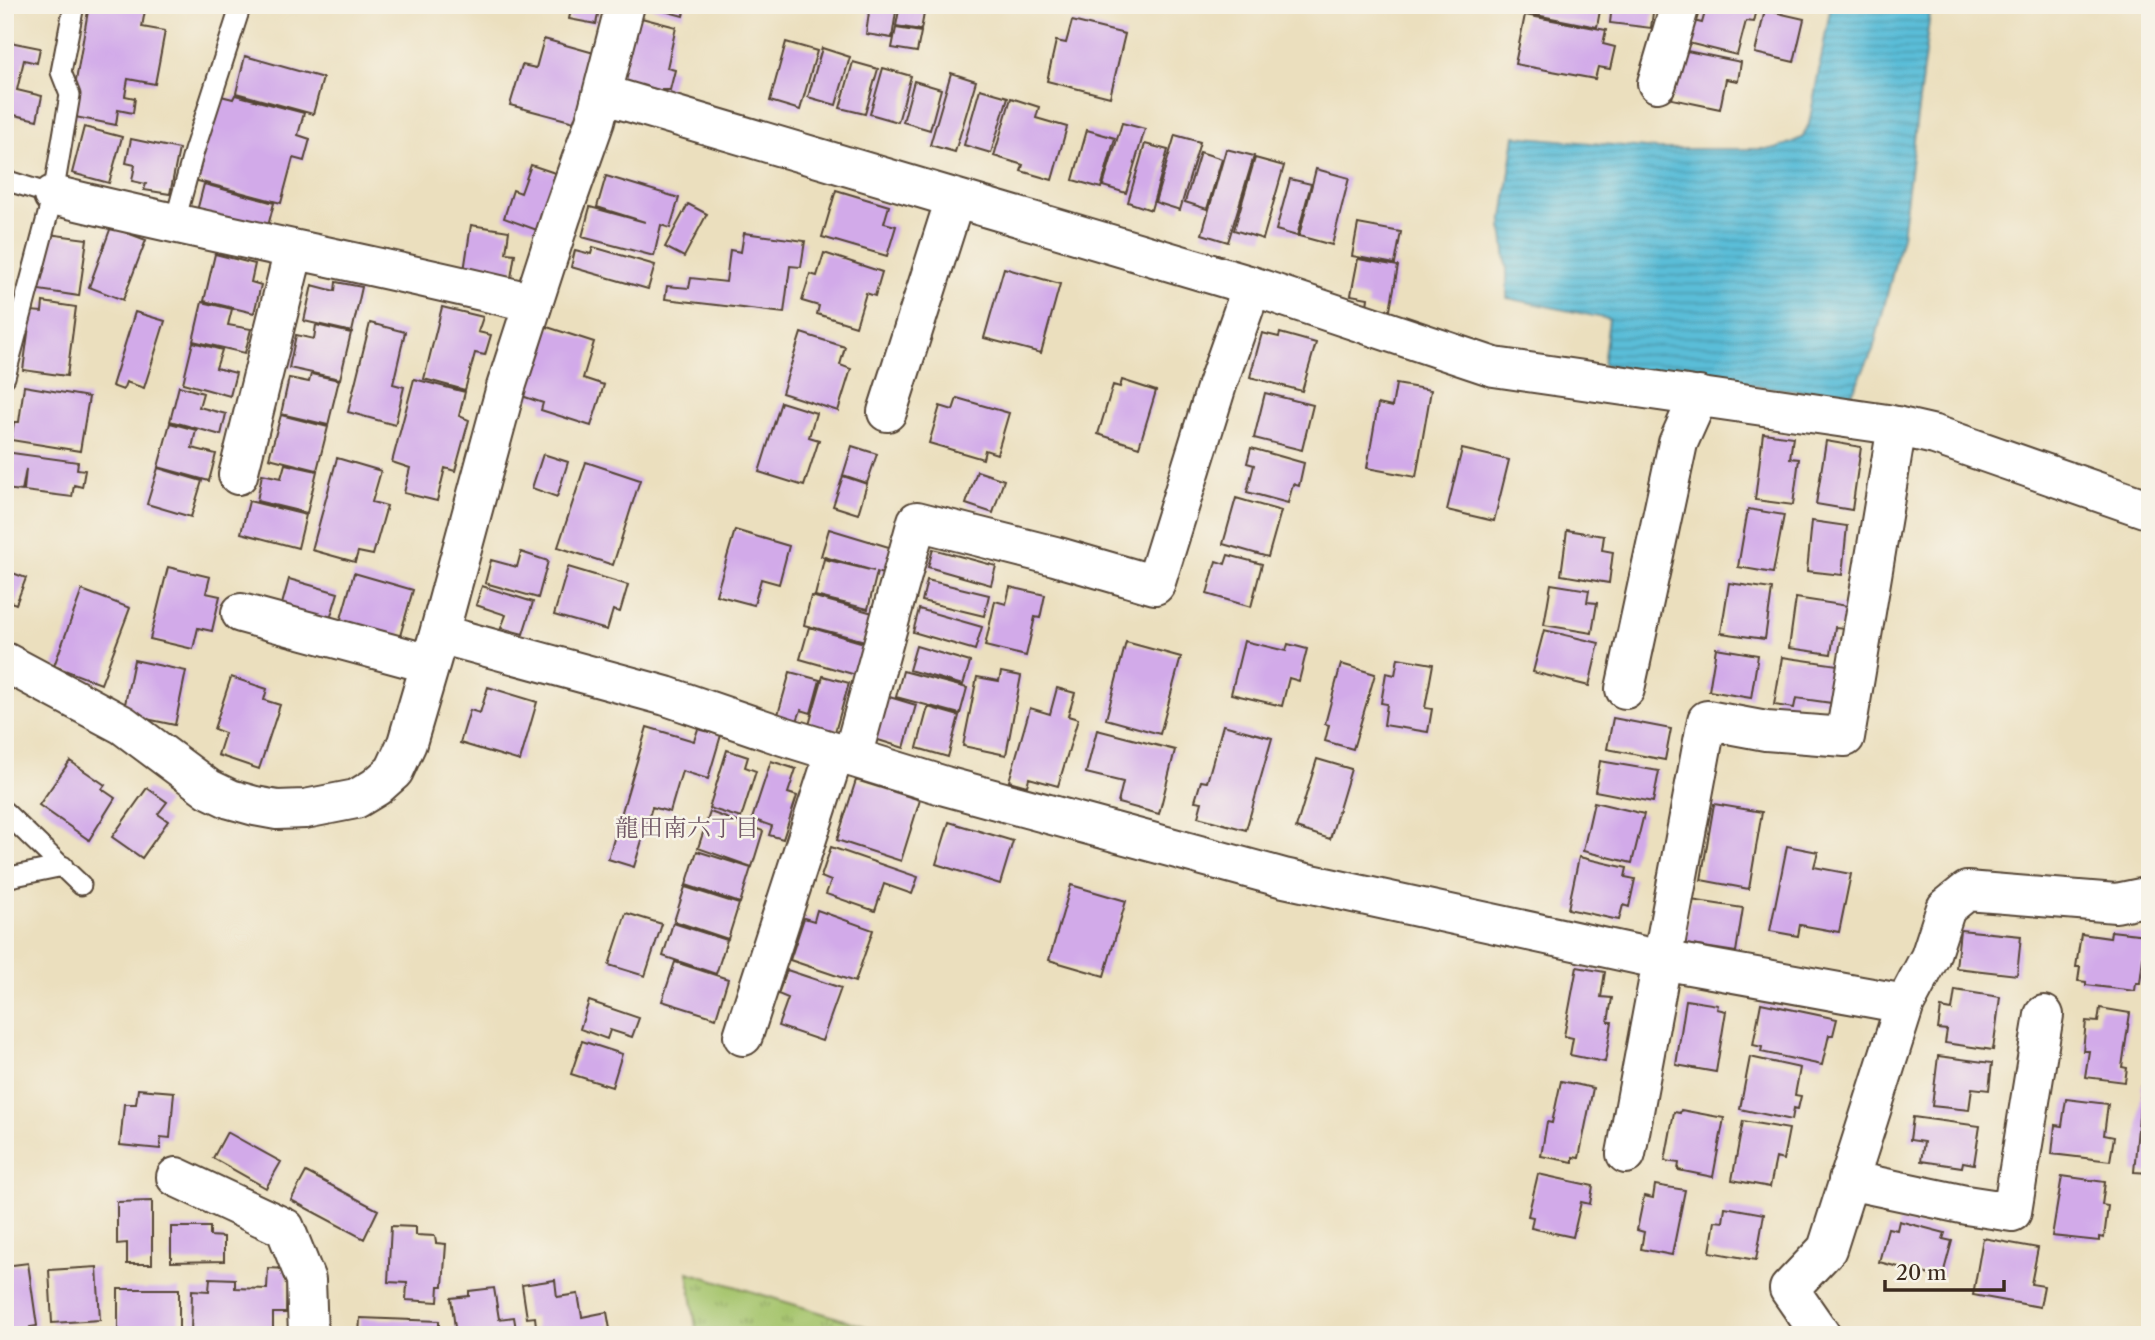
<svg xmlns="http://www.w3.org/2000/svg" width="2155" height="1340" font-family="'Libre Caslon Text','Noto Serif JP',serif">
  <defs>
    <pattern id="park-tufts" width="24" height="20" patternUnits="userSpaceOnUse" patternTransform="scale(1.75)"><rect width="24" height="20" fill="#a6c56d"/><path d="M3 7l-1-3M5 7V3M7 7l1-3M15 17l-1-3M17 17v-4M19 17l1-3" fill="none" stroke="#88a059"/></pattern>
    <pattern id="water-rules" width="6" height="5" patternUnits="userSpaceOnUse" patternTransform="scale(1.75)"><rect width="6" height="5" fill="#5abdd8"/><path d="M0 2.5h6" fill="none" stroke="#4c9aaf"/></pattern>
  </defs>
  <rect width="100%" height="100%" fill="#f7f3e8"/>
  <filter id="ink" filterUnits="userSpaceOnUse"><feTurbulence type="fractalNoise" baseFrequency=".0143" numOctaves="2"/><feDisplacementMap in="SourceGraphic" scale="14" xChannelSelector="R" yChannelSelector="G"/><feConvolveMatrix kernelMatrix="1 2 1 2 8 2 1 2 1" color-interpolation-filters="sRGB"/></filter>
  <filter id="wash" filterUnits="userSpaceOnUse"><feTurbulence type="fractalNoise" baseFrequency=".00686" numOctaves="4" result="noise"/><feDisplacementMap in="SourceGraphic" scale="28" xChannelSelector="R" yChannelSelector="G"/><feGaussianBlur stdDeviation="1.57" result="paint"/><feColorMatrix in="noise" values="0 0 0 0 0 0 0 0 0 0 0 0 0 0 0 0 0 1.4 0 .05"/><feComposite in="paint" operator="in"/></filter>
  <g filter="url(#wash)">
    <rect width="100%" height="100%" fill="#ebdfbe"/>
    <path fill="url(#park-tufts)" stroke="#707846" stroke-width="2" d="M688,1272L887,1333L895,1335H697Z"/>
    <path fill="url(#water-rules)" stroke="#4a747b" stroke-width="2" d="M1831,5H1931L1902,236L1873,350L1850,398L1603,365L1609,319L1507,298V270L1502,225L1515,136L1656,149H1776L1802,138L1809,124Z"/>
    <g id="blocks">
      <path fill="#d2aae9" d="M89,5H146L142,27L165,31L155,84L128,79L125,96L135,98L133,113L118,110L116,125L70,116Z
        M572,5H600L596,24L569,19Z
        M642,5H686L683,16Z
        M870,5H897L892,38L866,34Z
        M900,5L925,8L921,30L896,26Z
        M1528,5H1601L1597,27L1526,13Z
        M1612,5H1654L1651,28L1610,23Z
        M1707,5H1758L1754,22L1746,21L1737,55L1684,42L1689,20L1702,23Z
        M1765,10L1804,19L1794,62L1755,53Z
        M630,15L676,27L667,68L675,70L670,90H659L615,79Z
        M1525,15L1606,30L1603,44L1615,47L1610,69L1598,67L1595,79L1515,64Z
        M1072,21L1125,34L1110,97L1047,81L1056,41L1066,43Z
        M896,28L921,32L917,52L892,48Z
        M544,39L594,53L574,122L510,105L522,65L536,68Z
        M5,41L40,48L37,63L24,60L17,90L42,96L37,120L5,113Z
        M786,42L817,51L800,110L770,101Z
        M822,48L850,57L836,105L808,97Z
        M1682,50L1741,62L1738,81L1726,79L1720,109L1672,99Z
        M245,56L323,78L313,114L236,93Z
        M853,62L878,69L865,114L840,108Z
        M883,68L911,76L898,122L870,114Z
        M951,73L976,81L955,152L930,145Z
        M914,81L941,89L930,130L903,122Z
        M980,89L1008,97L991,153L964,145Z
        M217,95L233,99L235,95L304,113L298,135L310,139L304,161L293,158L281,203L194,180Z
        M1011,98L1039,107L1036,118L1067,127L1052,180L1021,171L1023,165L994,156Z
        M1122,123L1145,129L1126,193L1103,186Z
        M84,127L122,137L109,183L72,173Z
        M1087,130L1115,138L1101,188L1073,180Z
        M1175,135L1200,142L1180,210L1155,202Z
        M131,139L179,149L170,194L144,190L146,184L132,181L135,165L126,163Z
        M1145,144L1168,150L1151,210L1128,202Z
        M1226,149L1254,156L1228,242L1202,234Z
        M1200,152L1222,159L1207,209L1185,202Z
        M1255,158L1284,166L1263,239L1234,230Z
        M531,165L564,176L545,233L504,218L513,190L521,193Z
        M1316,169L1349,178L1332,245L1299,236Z
        M606,176L679,198L670,228L661,225L654,256L582,237L590,207L645,222L597,207Z
        M1290,179L1311,184L1297,236L1276,230Z
        M204,184L274,203L267,230L197,211Z
        M836,190L889,206L884,223L896,226L887,256L822,237Z
        M688,204L707,214L684,257L665,247Z
        M1358,224L1401,232L1395,264L1352,256Z
        M471,225L509,231L506,253L515,254L511,278L464,271Z
        M111,227L146,240L123,300L89,287Z
        M744,233L805,241L801,267L790,266L784,313L665,299L667,286L689,288L691,278L726,282L730,250L741,252Z
        M48,234L87,239L79,296L39,290Z
        M593,247L655,265L648,289L571,267L575,250L591,254Z
        M824,253L882,272L875,296L866,293L856,326L817,314L819,306L802,301L810,274L817,276Z
        M215,254L255,264L251,282L261,285L254,313L204,301Z
        M1358,259L1398,266L1390,310L1367,306L1368,298L1351,295Z
        M1004,268L1060,284L1041,353L984,338Z
        M336,282L362,287L352,332L304,321L312,285L335,291Z
        M43,302L76,307L67,376L23,370L31,311L42,312Z
        M202,302L232,309L228,325L251,329L245,353L193,341Z
        M442,307L483,317L478,332L491,335L485,355L475,353L465,390L424,379Z
        M135,312L165,321L144,388L126,382L123,390L112,386Z
        M370,323L405,332L393,384L404,387L395,425L348,412Z
        M316,325L351,333L340,379L289,368L296,335L314,339Z
        M544,326L594,342L583,378L604,385L591,426L541,410L543,403L522,396Z
        M801,333L845,347L840,365L851,369L838,411L782,393Z
        M1262,333L1279,337L1280,333L1316,343L1302,391L1250,377Z
        M193,342L222,350L216,368L236,373L230,396L183,383Z
        M311,374L339,380L328,425L281,414L289,378L309,382Z
        M414,379L465,392L459,416L469,420L455,471L445,468L437,501L404,493L410,468L392,462Z
        M1122,380L1156,391L1139,447L1098,434L1113,385L1120,387Z
        M1396,384L1431,390L1416,477L1367,468L1378,404L1392,407Z
        M24,386L89,397L80,451L11,440L14,422H19Z
        M179,386L203,393L199,407L226,414L221,435L170,421Z
        M1265,393L1313,405L1302,450L1254,438Z
        M957,398L1009,413L997,454L985,450L983,459L929,443L940,406L953,410Z
        M781,402L816,413L809,437L819,440L804,486L759,472Z
        M281,415L328,427L317,470L269,458Z
        M170,423L196,430L192,448L216,454L209,481L158,467Z
        M1763,433L1793,437L1790,458L1799,459L1793,505L1755,500Z
        M1826,441L1861,447L1852,510L1816,504Z
        M852,446L877,454L867,483L843,475Z
        M1251,448L1304,463L1299,486L1293,484L1288,503L1247,492L1254,465L1247,463Z
        M1462,449L1509,460L1494,521L1447,510Z
        M5,452L78,462L77,469L85,470L82,487L74,485L72,497L24,491L26,469L22,491L5,489Z
        M543,454L568,462L557,497L532,488Z
        M337,458L381,471L372,502L387,506L373,555L358,552L355,562L312,550Z
        M586,462L640,480L613,565L558,547Z
        M285,464L317,471L307,513L257,501L262,474L281,478Z
        M158,468L202,481L191,517L147,504Z
        M977,471L1004,480L993,513L966,504Z
        M843,476L867,484L858,514L833,506Z
        M1236,498L1281,511L1268,557L1223,544Z
        M249,501L306,515L298,548L241,533Z
        M1748,509L1784,515L1773,573L1738,567Z
        M1812,521L1847,526L1842,575L1807,571Z
        M829,529L892,548L885,575L877,572L868,609L815,596L824,559L874,571L821,556Z
        M735,530L789,546L779,584L761,579L754,605L716,595Z
        M1567,530L1604,536L1602,550L1613,552L1609,583L1561,575Z
        M933,549L996,566L991,585L928,567Z
        M521,552L548,561L538,598L485,583L491,560L517,567Z
        M1228,555L1262,564L1251,607L1207,594L1216,561L1225,564Z
        M168,567L210,577L206,593L220,596L212,631L198,628L193,649L150,639Z
        M568,567L628,585L620,612L613,610L607,630L554,615Z
        M5,570L26,578L16,604L5,600Z
        M354,573L413,590L396,650L337,633Z
        M289,579L338,593L327,629L279,615Z
        M927,580L989,595L984,616L922,601Z
        M1729,583L1772,589L1765,639L1721,633Z
        M1551,584L1589,590L1587,602L1597,603L1592,633L1544,625Z
        M482,586L533,602L523,634L501,628L506,615L476,605Z
        M1010,587L1045,595L1040,618L1035,617L1026,656L985,646L995,601L1006,604Z
        M82,590L130,608L101,684L54,666Z
        M811,596L873,613L865,641L804,625Z
        M1796,598L1848,606L1845,628L1835,627L1831,654L1789,648Z
        M919,609L982,627L975,650L913,632Z
        M809,627L864,643L856,675L800,659Z
        M1544,630L1599,643L1589,686L1533,672Z
        M1244,641L1286,651L1288,644L1307,649L1299,681L1289,678L1282,706L1231,694Z
        M1126,642L1181,657L1160,734L1106,719Z
        M916,646L970,662L963,685L909,670Z
        M1716,648L1758,655L1751,698L1709,691Z
        M1782,657L1838,665L1832,703L1796,698L1794,708L1774,705Z
        M1398,658L1433,664L1425,708L1432,709L1428,732L1384,725L1387,704L1381,703L1386,673L1395,675Z
        M134,660L186,671L175,725L123,714Z
        M1341,664L1375,674L1353,749L1325,741L1329,725L1325,724Z
        M903,671L967,688L960,714L896,697Z
        M790,672L820,680L811,713L801,710L796,724L777,718Z
        M1001,672L1021,676L1006,755L963,746L977,677L999,681Z
        M823,676L849,683L833,739L807,732Z
        M231,677L267,689L264,700L280,705L259,769L218,755L225,733L214,729Z
        M488,687L537,702L520,761L460,743L470,710L480,713Z
        M1057,688L1075,693L1068,716L1078,719L1058,786L1029,778L1027,786L1009,781L1030,708L1050,714Z
        M886,696L916,705L904,748L875,739Z
        M928,707L959,716L948,757L917,748Z
        M1613,718L1671,729L1665,760L1607,749Z
        M1223,725L1272,738L1246,830L1198,817L1202,802L1195,801L1201,781L1207,782Z
        M647,727L694,741L698,729L721,735L708,779L682,771L670,812L652,807L634,867L608,859Z
        M1097,730L1175,750L1159,814L1118,803L1123,782L1086,773Z
        M727,750L748,757L745,767L756,771L741,818L709,808Z
        M1317,759L1351,769L1330,839L1296,828Z
        M70,761L105,785L102,789L115,798L89,840L39,805Z
        M771,761L796,769L788,793L797,796L783,839L769,835L772,826L752,819Z
        M1600,761L1659,771L1653,802L1595,791Z
        M856,780L920,800L901,861L837,840Z
        M147,788L167,802L158,814L168,821L142,858L112,837Z
        M1594,802L1644,814L1632,863L1583,851Z
        M1714,804L1762,812L1749,889L1701,880Z
        M710,812L763,831L752,867L698,848Z
        M949,822L1013,841L1000,884L936,864Z
        M1787,846L1818,852L1814,867L1851,874L1839,932L1800,925L1798,936L1770,931Z
        M831,847L918,877L912,894L884,884L875,911L826,894L831,881L821,877Z
        M697,851L751,868L740,903L686,885Z
        M1579,857L1627,868L1625,877L1635,879L1629,907L1623,905L1619,920L1568,909Z
        M1071,885L1126,901L1104,976L1049,960Z
        M685,887L739,904L728,939L674,921Z
        M1691,900L1743,908L1736,952L1685,944Z
        M817,910L873,930L855,982L790,960L804,918L814,921Z
        M626,913L662,924L645,976L609,965Z
        M673,923L727,940L716,974L663,956Z
        M1960,930L2021,936L2017,975L1956,968Z
        M2111,931L2146,935L2140,983H2136L2135,991L2086,985V982L2078,981L2080,967H2076L2081,934L2110,938Z
        M675,962L728,979L716,1018L662,1001Z
        M1577,967L1605,972L1601,997L1612,998L1608,1022H1612L1605,1062L1570,1055L1573,1038L1564,1036Z
        M787,970L841,988L822,1041L778,1026L788,998L778,994Z
        M1955,990L2000,997L1993,1050L1945,1043L1947,1030L1938,1029L1941,1008L1952,1010Z
        M1686,1000L1718,1005L1717,1009L1726,1011L1716,1072L1676,1065Z
        M589,1001L639,1018L632,1037L610,1030L607,1039L580,1029Z
        M1761,1003L1837,1019L1833,1035H1829L1822,1065L1761,1052L1762,1047L1753,1045Z
        M2100,1008L2130,1013L2122,1067L2127,1068L2125,1082L2085,1077L2089,1051H2083L2086,1021L2098,1022Z
        M582,1041L622,1054L612,1087L571,1074Z
        M1938,1056L1992,1063L1989,1090L1972,1088L1969,1110L1932,1106Z
        M1750,1057L1800,1068L1795,1095L1801,1096L1798,1109L1794,1108L1792,1120L1740,1109Z
        M1561,1081L1593,1088L1579,1158L1573,1157V1162L1541,1156L1547,1122L1552,1123Z
        M2142,1084H2150V1173L2134,1172Z
        M138,1089L174,1092L170,1138L161,1137L160,1149L120,1145L124,1104H136Z
        M2066,1099L2108,1104L2104,1135L2114,1137L2110,1161L2052,1154L2055,1125L2062,1126Z
        M1681,1110L1724,1118L1713,1177L1678,1170L1679,1163L1665,1161L1674,1112L1680,1113Z
        M1913,1117L1980,1126L1974,1164L1963,1162L1962,1167L1921,1161L1924,1142L1910,1140Z
        M1743,1121L1789,1129L1783,1160L1776,1158L1770,1187L1732,1180Z
        M227,1132L281,1162L266,1188L213,1158Z
        M306,1172L378,1210L364,1239L291,1200Z
        M1538,1174L1593,1186L1590,1204L1581,1202L1573,1237L1531,1228L1533,1217L1528,1216Z
        M2062,1176L2105,1182L2102,1205L2108,1206L2104,1238L2099,1237V1241L2052,1236Z
        M1655,1185L1685,1190L1672,1255L1641,1249L1644,1232L1637,1230L1644,1196L1653,1198Z
        M152,1201V1264H127V1243L117,1244V1202Z
        M1725,1207L1764,1214L1756,1260L1710,1252L1715,1221L1723,1222Z
        M1899,1221L1945,1233L1943,1239L1952,1241L1942,1278L1879,1262L1888,1228L1897,1230Z
        M391,1226L416,1227V1235L435,1236L436,1243L446,1244L443,1286H439L438,1302L406,1300L407,1283L388,1282Z
        M171,1227H210V1236L224,1237V1261L171,1262Z
        M1983,1238L2038,1248L2031,1284L2044,1286L2040,1307L1973,1295Z
        M28,1263L37,1326L30,1327L31,1335H5V1266Z
        M97,1267L100,1320L52,1323L49,1270Z
        M268,1268L287,1269L286,1313H273V1330H249V1335H191L192,1290L209,1291L210,1278L235,1279V1288L267,1289Z
        M555,1280L557,1297L578,1294L582,1317L607,1312L611,1335H537L535,1317L527,1318L522,1285Z
        M494,1288L499,1319L514,1317L517,1335H456L451,1298L469,1296V1291Z
        M118,1289H179V1335H118Z
        M360,1318L439,1321V1335H359Z"/>
    </g>
  </g>
  <g filter="url(#ink)">
    <use href="#blocks" fill-opacity="0" stroke="#554536" stroke-width="2"/>
    <g fill="none" stroke-linecap="round" stroke-linejoin="round">
      <g stroke="#554536" stroke-width="23">
        <path id="service" d="M5,180L53,195
          M174,225L194,151L241,5
          M5,377L53,195L70,95L61,72L74,5
          M5,812L81,885
          M5,878L63,866"/>
      </g>
      <g stroke="#554536" stroke-width="42">
        <path id="minor" d="M1657,83L1680,5
          M602,94L1252,286L1494,367L1887,424L1935,435L2150,510
          M53,195C212,234 373,264 533,303
          M887,412L955,199
          M238,475L294,250
          M241,613L430,664
          M439,634L666,696L783,736L945,786L1284,878L1662,960L1905,1004
          M5,662L123,725L209,789L230,799L255,806L277,810L305,809L356,799L376,787L394,771L407,743L439,634L506,387L561,217L595,121L625,5
          M1625,689L1678,443L1699,396
          M852,757L917,521L1055,556L1155,585L1217,385L1252,286
          M743,1036L835,752
          M1626,1154L1707,720L1766,731L1845,737L1897,426
          M176,1177L285,1228L306,1280L308,1335
          M1848,1180L1966,1205L2012,1212L2044,1015
          M1821,1335L1789,1289L1827,1249L1905,1004L1930,957L1946,908L1967,891L2116,903L2150,896"/>
      </g>
      <use href="#service" stroke="#fff" stroke-width="19"/>
      <use href="#minor" stroke="#fff" stroke-width="38"/>
    </g>
  </g>
  <g text-anchor="middle" stroke-width="5" stroke-linejoin="round" paint-order="stroke">
    <g font-size="24" fill="#705765" stroke="#f7f3e8">
      <text x="687" y="836">龍田南六丁目</text>
    </g>
  </g>
  <rect width="2155" height="1340" fill="none" stroke="#f7f3e8" stroke-width="28"/>
  <path d="M1885 1280v10h119v-10" fill="none" stroke="#3b2a1e" stroke-width="3.5"/>
  <text x="1896" y="1280" font-size="21" fill="#3b2a1e" stroke="#f7f3e8" stroke-width="5" paint-order="stroke">20 m</text>
</svg>
